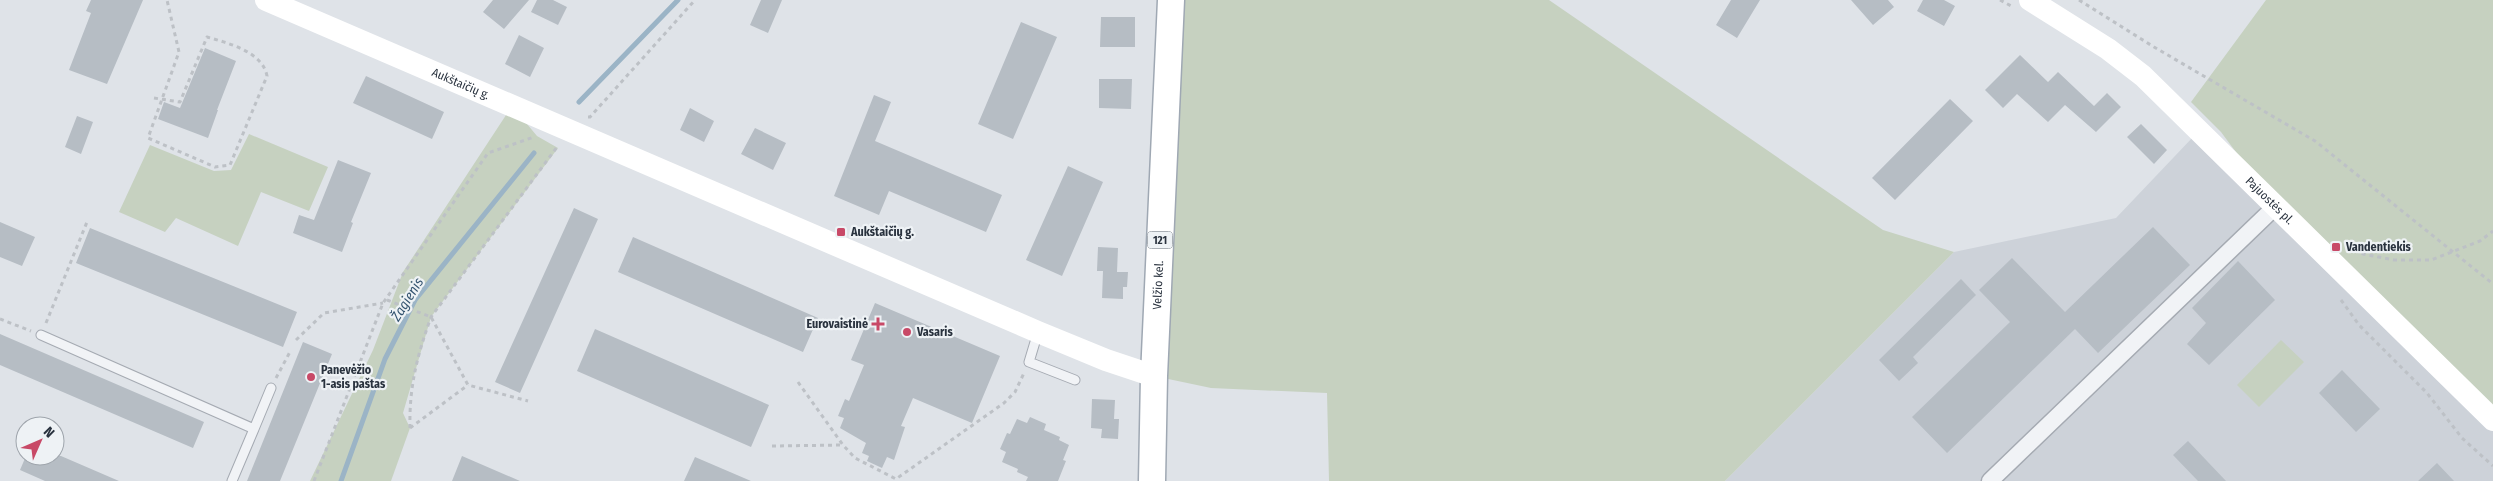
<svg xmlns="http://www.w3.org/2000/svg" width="2493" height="481" font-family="'Fira Sans Condensed',sans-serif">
  <rect width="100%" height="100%" fill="#dfe3e8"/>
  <path fill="#cdd2d9" d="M2193,137L2493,420V481H1725L1954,252L2116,218Z"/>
  <path fill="#c6d1c0" d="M1180,0H1549L1883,230L1954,252L1725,481H1329L1327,393L1211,388L1154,376Z
    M2266,0H2493V420L2276,206L2221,132L2191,102Z
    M512,106L537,136L558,148L431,317L403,413L410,428L391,481H310L373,350L403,272Z
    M249,134L328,167L309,211L261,192L238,246L176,218L165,232L119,212L150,145L214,171L231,170Z
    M2281,340L2304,362L2259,407L2237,385Z"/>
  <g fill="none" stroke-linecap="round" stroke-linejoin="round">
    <path stroke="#9bb4c6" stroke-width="5" d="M579,102L678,0
      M341,481L385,359L415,300L534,153"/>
  </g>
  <path fill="#b6bdc4" d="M91,0H143L107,84L69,70L91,13L86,11Z
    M493,0H529L504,29L483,12Z
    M537,0H553L567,7L558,25L531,12Z
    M761,0H782L768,33L750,25Z
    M1731,0H1760L1737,38L1716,25Z
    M1851,0H1888L1894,7L1873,25Z
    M1923,0H1944L1955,6L1944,26L1917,11Z
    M1101,17H1135V47H1100Z
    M1021,22L1057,37L1013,139L978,124Z
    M519,35L544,48L530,77L505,64Z
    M205,48L236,61L217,110H218L208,138L158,119L164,102L180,108Z
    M2020,55L2048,82L2058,72L2094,106L2107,93L2121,107L2096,132L2065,105L2048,122L2017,94L2003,108L1985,90Z
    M366,76L444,112L432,139L353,103Z
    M1099,79H1132L1131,109L1099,108Z
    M874,95L891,102L875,141L1002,195L986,232L889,191L879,215L834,196Z
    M1950,99L1973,121L1895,200L1872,178Z
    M690,108L714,121L704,142L680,130Z
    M77,116L93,122L81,154L65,147Z
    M2141,124L2167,150L2154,164L2127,137Z
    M755,128L786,143L773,170L741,154Z
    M338,160L371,173L351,222L353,223L342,252L293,233L299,215L314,220Z
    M1068,166L1103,182L1062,276L1026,260Z
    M574,208L598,219L520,393L495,382Z
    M0,222L35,237L22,266L0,257Z
    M2153,227L2190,265L2098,353L2075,329L1947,453L1912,417L2010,322L1979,290L2012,258L2065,312Z
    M90,228L297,312L283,347L76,263Z
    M633,237L818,318L803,352L618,272Z
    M1098,247L1118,248L1117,272H1128L1127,287H1123V299L1102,298L1103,271H1097Z
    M2238,261L2275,300L2209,365L2187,344L2206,323L2192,308Z
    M1961,279L1976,295L1913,357L1918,363L1899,381L1879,360Z
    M875,303L1000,356L972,423L913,398L901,426L905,427L894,460L887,457L882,468L867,461L869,456L862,453L866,443L840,428L844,418L838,416L845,399L849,401L864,365L851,360Z
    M595,329L769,405L751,447L577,371Z
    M0,334L204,422L193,448L0,365Z
    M303,342L332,354L280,481H247Z
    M2342,370L2380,409L2356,432L2319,393Z
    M1092,399L1115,400L1114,419H1119L1118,439L1101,438L1102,429L1091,428Z
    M1030,417L1046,424L1044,430L1060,437L1059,440L1069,445L1063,460L1066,461L1058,481H1026L1028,477L1017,472L1018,469L1002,462L1006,452L1000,449L1007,433L1010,434L1017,419L1027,423Z
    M2188,441L2226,481H2198L2173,455Z
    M26,456H61L119,481H45L20,470Z
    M462,456L520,481H452Z
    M695,457L751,481H684Z
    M2437,463L2454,481H2418Z"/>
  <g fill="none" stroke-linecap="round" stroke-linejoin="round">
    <g stroke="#a5aab2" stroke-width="11">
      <path id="service" d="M1038,332L1029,362L1075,380
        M41,335L254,429L232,481
        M254,429L271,388"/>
    </g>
    <g stroke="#a5aab2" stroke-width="19">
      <path id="minor" d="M1990,481L2276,206"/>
    </g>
    <g stroke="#9fa8b3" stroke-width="29">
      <g id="primary">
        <path id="s3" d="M1152,481L1154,376L1171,0"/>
      </g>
    </g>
    <path stroke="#bdc1c6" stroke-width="3" stroke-dasharray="4 4" stroke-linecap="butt" d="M2000,0L2013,7
      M2079,0L2154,47L2315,141L2493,284
      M154,98L180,102L207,37C228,43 263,52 267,76L230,165L215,167L148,138L179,52L167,0
      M588,117H590L695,0
      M2347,247L2363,254L2394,260H2431L2480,241L2493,231
      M387,300L431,317L468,385L528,401
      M2341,300L2359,325L2427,393L2462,438L2493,466
      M0,319L31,331
      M46,323L87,222
      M296,340L324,313L383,303
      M276,378L291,350
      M798,382L843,445L855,458L896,479L1004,403L1015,392L1024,373
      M410,428C409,387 417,356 431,317L557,147
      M410,428L468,385
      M772,446L843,445
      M314,481L383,303L488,153L534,137"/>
    <use href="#service" stroke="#f1f3f6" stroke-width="9"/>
    <use href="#minor" stroke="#f1f3f6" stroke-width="16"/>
    <g stroke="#fff" stroke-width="22">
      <path id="s1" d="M266,0L1038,332L1106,360L1154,376"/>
      <path id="s2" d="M2030,0L2108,49L2143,76L2493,420"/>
    </g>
    <use href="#primary" stroke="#fff" stroke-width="26"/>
  </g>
  <g fill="#c84967" stroke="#eef2f5" stroke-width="2">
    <rect x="836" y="227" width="10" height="10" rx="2.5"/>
    <rect x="2331" y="242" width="10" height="10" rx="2.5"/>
    <path d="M875.5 316.5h5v5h5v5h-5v5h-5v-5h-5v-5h5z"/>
    <circle cx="907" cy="332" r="5"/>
    <circle cx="311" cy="377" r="5"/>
  </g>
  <g text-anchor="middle" stroke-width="4.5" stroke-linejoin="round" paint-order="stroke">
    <rect fill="#eef2f5" stroke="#646c75" stroke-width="1" x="1147.5" y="231.5" width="25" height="17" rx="4"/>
    <g font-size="11" font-weight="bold" fill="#29323e">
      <text x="1160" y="244">121</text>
    </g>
    <g font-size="12" fill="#29323e" stroke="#eef2f5">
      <text dy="4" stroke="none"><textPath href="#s1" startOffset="212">Aukštaičių g.</textPath></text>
      <text dy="4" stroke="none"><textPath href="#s2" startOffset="314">Pajuostės pl.</textPath></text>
      <text dy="4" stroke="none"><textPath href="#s3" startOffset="196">Velžio kel.</textPath></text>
    </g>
    <g font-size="12" font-weight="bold" fill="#29323e" stroke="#eef2f5" text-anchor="start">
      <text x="851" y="236">Aukštaičių g.</text>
      <text x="2346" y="251">Vandentiekis</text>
      <text x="868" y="328" text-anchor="end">Eurovaistinė</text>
      <text x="917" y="336">Vasaris</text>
      <text x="321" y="374">Panevėžio<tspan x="321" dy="14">1-asis paštas</tspan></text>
    </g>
    <g font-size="14" font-style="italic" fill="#355470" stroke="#eef2f5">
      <text transform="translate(407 299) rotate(-58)" y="5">Žagienis</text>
    </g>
  </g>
  <g transform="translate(40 441) rotate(45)"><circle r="24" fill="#eef2f5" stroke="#9fa5ac"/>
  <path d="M0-4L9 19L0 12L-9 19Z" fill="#c84967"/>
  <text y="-8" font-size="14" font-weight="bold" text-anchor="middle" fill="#29323e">N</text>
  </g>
</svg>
